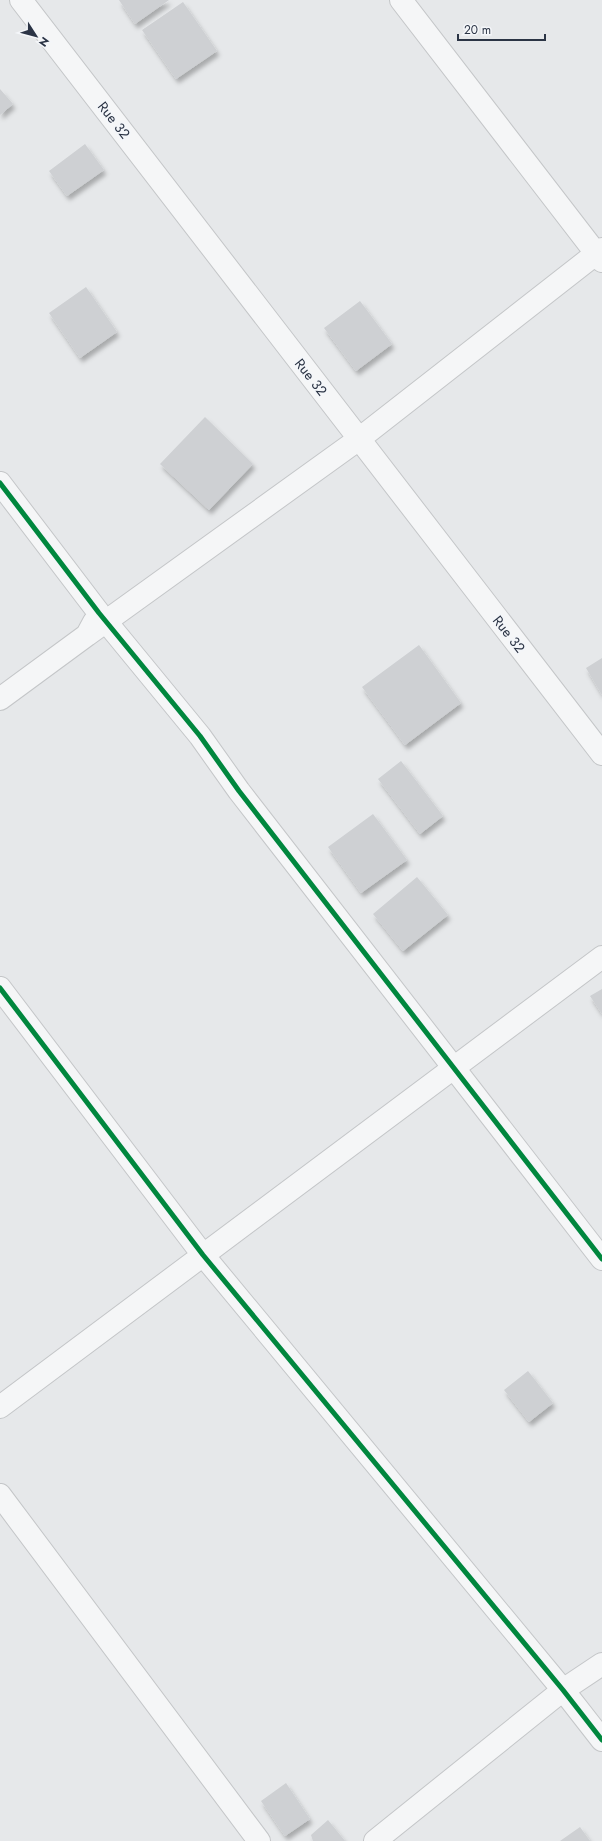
<svg xmlns="http://www.w3.org/2000/svg" width="602" height="1841" font-family="Jost,sans-serif">
  <defs>
    <filter id="shadow"><feDropShadow dx="2.5" dy="4.5" stdDeviation="2" flood-color="#0004"/></filter>
  </defs>
  <rect width="100%" height="100%" fill="#e6e8ea"/>
  <path fill="#ced0d3" filter="url(#shadow)" d="M119,0H169L135,24Z
    M183,2L217,51L176,79L142,30Z
    M0,89L13,104L0,115Z
    M85,144L104,170L67,196L49,171Z
    M86,287L117,332L80,358L49,313Z
    M360,301L392,344L356,371L324,328Z
    M205,417L253,464L209,510L160,464Z
    M419,645L461,703L405,745L362,687Z
    M602,658V695L586,668Z
    M401,761L443,816L420,834L378,779Z
    M373,814L407,860L361,893L328,847Z
    M417,877L448,915L403,951L373,914Z
    M602,989V1014L590,996Z
    M528,1371L553,1403L529,1422L504,1390Z
    M286,1783L310,1819L285,1836L261,1801Z
    M328,1820L345,1841H313L311,1835Z
    M580,1827L590,1841H560Z"/>
  <g fill="none" stroke-linecap="round" stroke-linejoin="round">
    <g stroke="#c4c6c8" stroke-width="24">
      <path id="minor" d="M21,0L602,754
        M401,0L602,261
        M0,483L99,613L200,736L239,791L602,1259
        M87,635L359,439L602,249
        M0,699L87,635L94,622
        M0,988L203,1255L563,1690L602,1740
        M0,1407L602,957
        M0,1495L259,1841
        M375,1841L563,1690L602,1664"/>
    </g>
    <use href="#minor" stroke="#f5f6f7" stroke-width="22"/>
    <g stroke="#f4f6f9" stroke-width="8">
      <path id="cycleway" d="M0,483L99,613L200,736L239,791L602,1259
        M0,988L203,1255L563,1690L602,1740"/>
    </g>
    <use href="#cycleway" stroke="#00873e" stroke-width="5"/>
  </g>
  <g text-anchor="middle" stroke-width="4" stroke-linejoin="round" paint-order="stroke">
    <g font-size="14" fill="#2b3445" stroke="#f4f6f9">
      <text transform="translate(114 120) rotate(52)" y="5">Rue 32</text>
      <text transform="translate(311 377) rotate(52)" y="5">Rue 32</text>
      <text transform="translate(509 634) rotate(52)" y="5">Rue 32</text>
    </g>
  </g>
  <g transform="translate(36 36) rotate(126)" stroke="#f4f6f9" stroke-width="3" paint-order="stroke">
  <path d="M0-3L7 15L0 10L-7 15Z" fill="#2b3445"/>
  <text y="-6" font-size="11" font-weight="bold" text-anchor="middle" fill="#2b3445">N</text>
  </g>
  <path d="M458 34v6h87v-6" fill="none" stroke="#2b3445" stroke-width="2"/>
  <text x="464" y="34" font-size="12" fill="#2b3445" stroke="#f4f6f9" stroke-width="3" paint-order="stroke">20 m</text>
</svg>
